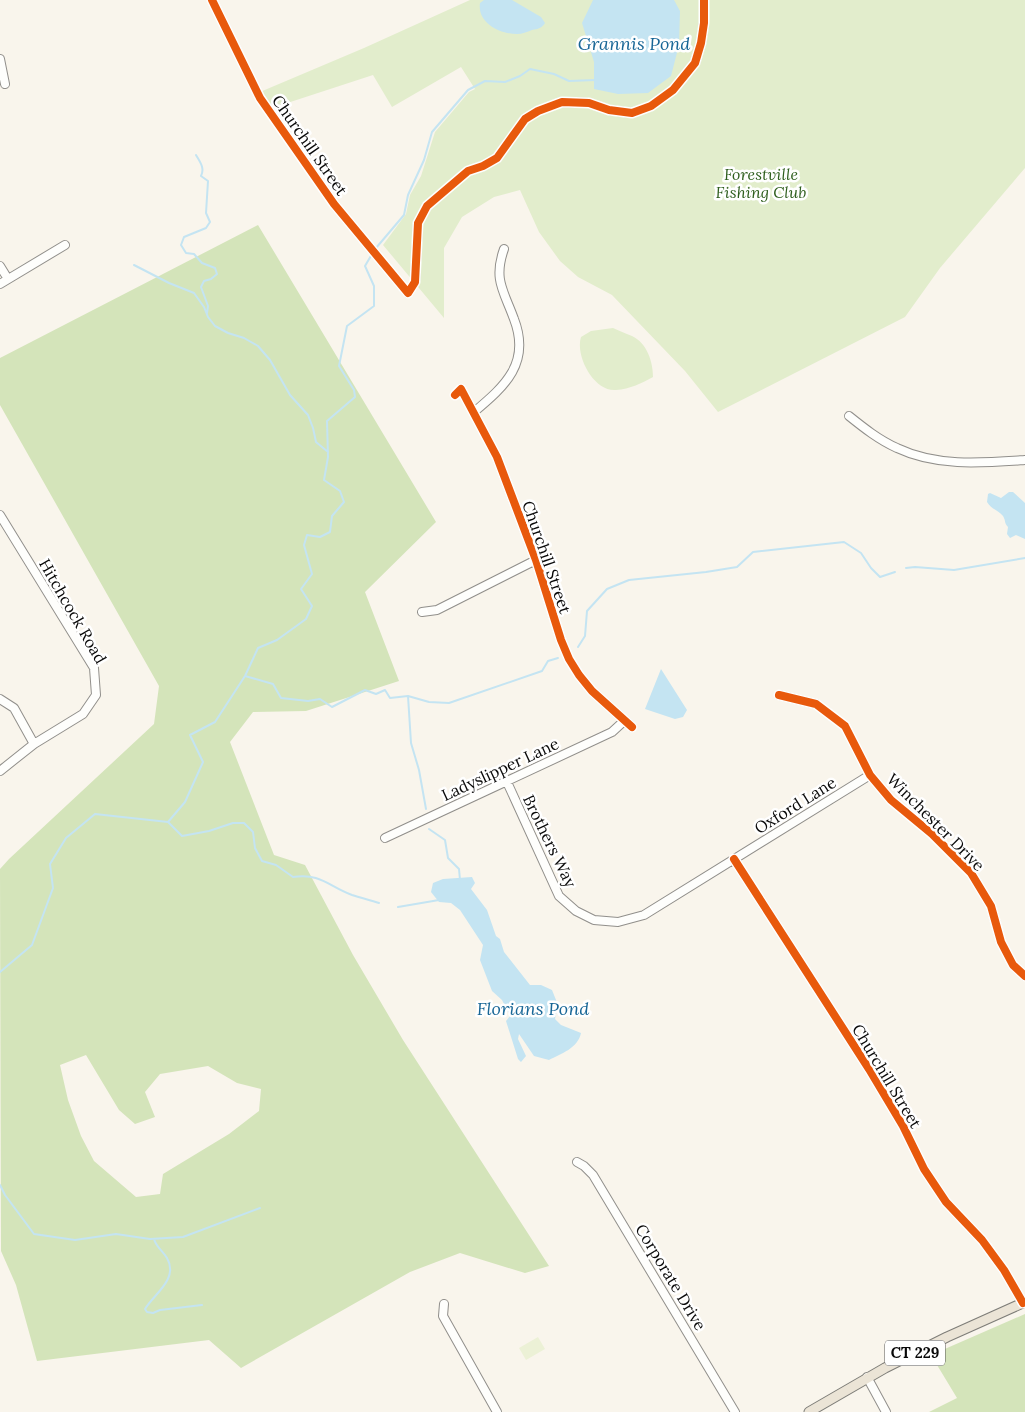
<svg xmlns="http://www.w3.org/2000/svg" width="1025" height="1412" font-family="Lora,serif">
  <rect width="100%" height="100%" fill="#f9f5ec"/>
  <path fill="#e2edcc" d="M470,0H1025V168L940,268L905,317L718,412L685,371L612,295L578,277L560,261L539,232L520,190L494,197L462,217L444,248V318L383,245L406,214L410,195L421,176L435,132L469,92L475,89L461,67L392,107L373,75L272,108L260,92L364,48Z
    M613,328C619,331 625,333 632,336C647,343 653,362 653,377C642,383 630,389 616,390C594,392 575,356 581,337L591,331Z"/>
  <path fill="#d4e4ba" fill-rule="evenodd" d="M258,225L436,522L365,592L399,681L306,711L253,712L230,742L274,855L305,865L353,955L403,1040L549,1266L525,1273L460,1253L410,1272L241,1368L209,1340L37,1361L16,1285L1,1251L0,869L9,859L154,724L159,686L0,405V358ZM86,1055L119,1110L135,1124L155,1117L145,1092L160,1074L208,1066L237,1083L261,1089L259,1111L229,1134L163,1174L160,1194L136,1197L94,1161L81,1136L68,1100L60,1065Z
    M1025,1314V1412H929L957,1398L931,1355Z"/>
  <path fill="#ecf1d6" d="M538,1337L545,1349L526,1360L519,1348Z"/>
  <path fill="#c4e4f2" d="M484,0H512L541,17L545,23C542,28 538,29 532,30C527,32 522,34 517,34C500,34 477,23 480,3Z
    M593,0H674L680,11L679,45L671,76L648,93L618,94L594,89V62L582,23Z
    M1009,492H1013L1025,503V539L1016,535L1010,538L1007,534L1008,527C1004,523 1006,521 1003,516C998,510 991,509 987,502L988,494L990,493L1001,498Z
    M661,669L687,710L683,717L675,719L645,709Z
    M472,877L475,883L471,889L487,910L496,936L500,939L504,952L530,985H541L552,990L558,1005L555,1019L561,1025L581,1033C578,1048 561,1054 549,1060L534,1056L519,1034L518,1039L526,1056L521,1062L518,1059L506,1021L510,1016L502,1000L492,991L480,960L483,945L460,910L451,903L439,902L431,892L433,883L443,879Z"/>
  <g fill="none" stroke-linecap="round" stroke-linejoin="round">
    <path stroke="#c4e4f2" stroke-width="2" d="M196,155C200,162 205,168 201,176L208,181L206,213L210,222L206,228L184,237L181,245L186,253L194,254L202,263L215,268L217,274L211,279L204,281L201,287L208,306L207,313
      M376,248L404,215L408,195L424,160L432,132L468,90L485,81L505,82L520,76L530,69L554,74L569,81L596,80
      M134,265L169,283L194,293L204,307L208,317L215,326L228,333L244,338L258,346L270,360L290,395L308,415L313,428L316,442L328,452
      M906,568L915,567L954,570L1025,558
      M578,647L585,636L587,611L607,589L629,580L706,572L737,567L753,552L844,542L861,553L871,568L880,577L895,572
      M245,676L273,684L281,698L308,701L320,699L332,707L365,690L376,694L385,690L390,698L408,696L429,702L449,703L542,671L548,661L558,658
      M408,696L411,743L419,770L426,809
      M168,822L182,836L209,831L233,823H244L253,832L255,848L262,861L276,865L293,877C321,873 328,886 352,895C361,898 370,900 379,903
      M429,829L445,840L448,858L459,869L460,880
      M398,907L439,900
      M0,972L32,945L53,888L50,864L66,838L95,814L168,822L185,802L203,762L190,735L215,722L245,676L258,648L277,640L306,619L312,606L301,589L312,574L304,545L307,535L320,537L330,532L332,516L344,502L340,491L324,480L328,457L327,421L355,397L354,390L339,366L347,326L374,306V286L365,266L372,254
      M0,1185L5,1195L34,1234L75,1240L116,1234L150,1239L183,1237L260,1208
      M154,1239C156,1247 163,1251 167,1258C179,1279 154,1294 145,1309L147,1312L153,1313L160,1310L202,1305"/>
    <g stroke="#918f8b" stroke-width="10">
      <path id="minor" d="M212,0L260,98L334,204L408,293L415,282L418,223L427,206L468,171L483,166L497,158L525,119L538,111L562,102L589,103L609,110L632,113L651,106L673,90L695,63L701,43L704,23V0
        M0,59L5,84
        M0,266L8,279
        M0,284L65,245
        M455,395L461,389L497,457L536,560L561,640L569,659L579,675L592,691L632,727
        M474,412C505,386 531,363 514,319C504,291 493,280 504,249
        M849,416C864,428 879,440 897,448C937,467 982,463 1025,460
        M0,515L94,668L96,695L83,714L34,744L0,771
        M422,612L437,610L536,560
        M779,695L816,704L845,726L870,775L891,800L932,834L971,873L991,906L1001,942L1013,965L1025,976
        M0,699L14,708L34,744
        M507,782L559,896L576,911L594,920L618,922L644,915L870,775
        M385,838L612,732L624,721
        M734,859L869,1069L903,1126L924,1169L946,1202L982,1240L1004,1270L1023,1303
        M577,1162L584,1166L593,1175L735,1412
        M444,1304L443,1316L497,1412
        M867,1377L886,1412"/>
    </g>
    <g stroke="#7e7d78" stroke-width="11">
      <path id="major" d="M809,1412L885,1368L947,1337L1025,1302"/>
    </g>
    <use href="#minor" stroke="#fefefc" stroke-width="8"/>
    <use href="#major" stroke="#ebe4d6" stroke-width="9"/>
    <g stroke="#fff" stroke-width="11">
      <path id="cycleway" d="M212,0L260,98L334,204L408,293L415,282L418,223L427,206L468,171L483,166L497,158L525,119L538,111L562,102L589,103L609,110L632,113L651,106L673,90L695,63L701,43L704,23V0
        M455,395L461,389L497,457L536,560L561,640L569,659L579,675L592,691L632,727
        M779,695L816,704L845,726L870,775L891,800L932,834L971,873L991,906L1001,942L1013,965L1025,976
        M734,859L869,1069L903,1126L924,1169L946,1202L982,1240L1004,1270L1023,1303"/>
    </g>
    <use href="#cycleway" stroke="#e8590c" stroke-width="8"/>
  </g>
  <g text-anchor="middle" stroke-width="5" stroke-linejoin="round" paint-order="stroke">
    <rect fill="#fff" stroke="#535353" stroke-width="1" x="885" y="1340.5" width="60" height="25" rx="4"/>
    <g font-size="15" font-weight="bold" fill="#090909">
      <text x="915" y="1358">CT 229</text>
    </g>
    <g font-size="16" fill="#090909" stroke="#fff">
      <text transform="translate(310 145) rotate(55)" y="6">Churchill Street</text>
      <text transform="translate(547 557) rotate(71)" y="6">Churchill Street</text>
      <text transform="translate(73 611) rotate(60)" y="6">Hitchcock Road</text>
      <text transform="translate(500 769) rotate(-25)" y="6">Ladyslipper Lane</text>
      <text transform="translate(795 805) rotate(-32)" y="6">Oxford Lane</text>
      <text transform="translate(936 822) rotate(45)" y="6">Winchester Drive</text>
      <text transform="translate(550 841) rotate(64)" y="6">Brothers Way</text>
      <text transform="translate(887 1076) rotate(59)" y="6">Churchill Street</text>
      <text transform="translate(671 1277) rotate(59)" y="6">Corporate Drive</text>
    </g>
    <g font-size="16" font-style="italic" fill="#2e5e1d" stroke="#fff">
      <text x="761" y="180">Forestville<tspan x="761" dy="18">Fishing Club</tspan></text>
    </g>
    <g font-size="18" font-style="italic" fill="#186696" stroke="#fff">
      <text x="634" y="50">Grannis Pond</text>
      <text x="533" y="1015">Florians Pond</text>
    </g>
  </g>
</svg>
